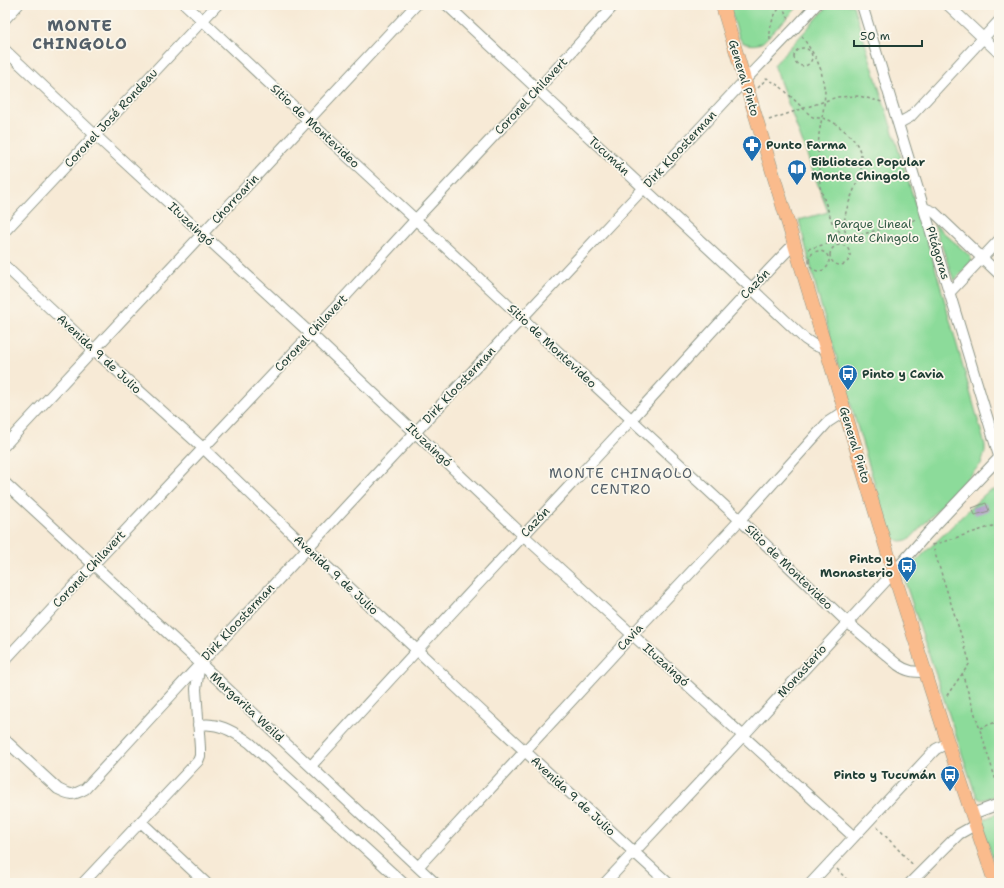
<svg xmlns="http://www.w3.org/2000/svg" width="1004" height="888" font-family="'Shantell Sans',sans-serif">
  <rect width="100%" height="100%" fill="#fbf7ec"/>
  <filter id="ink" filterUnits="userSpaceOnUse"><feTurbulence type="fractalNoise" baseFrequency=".025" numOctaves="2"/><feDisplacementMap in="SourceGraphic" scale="8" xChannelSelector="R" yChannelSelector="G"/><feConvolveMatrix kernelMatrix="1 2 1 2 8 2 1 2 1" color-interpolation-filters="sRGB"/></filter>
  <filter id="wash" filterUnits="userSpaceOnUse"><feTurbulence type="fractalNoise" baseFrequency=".012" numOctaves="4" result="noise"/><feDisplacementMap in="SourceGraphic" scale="16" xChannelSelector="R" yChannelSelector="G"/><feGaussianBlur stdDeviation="0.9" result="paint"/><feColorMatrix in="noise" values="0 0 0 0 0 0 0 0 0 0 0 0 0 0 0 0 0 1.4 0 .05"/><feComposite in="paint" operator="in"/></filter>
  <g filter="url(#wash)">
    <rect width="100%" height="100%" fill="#f7ead6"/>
    <path fill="#8cdb9a" stroke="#568c67" d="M729,5H800L763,42C755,46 750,45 742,42L739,37Z
      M829,5H853L934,263L985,445V452L981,464L910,539C900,542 898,542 890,535L819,299L799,220L828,212L774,65Z
      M934,224L970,256L972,261L954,281Z
      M999,489V795L982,800L978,798L973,787L906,585C904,576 904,574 910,567L985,494L990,491Z
      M999,813V879L982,825L984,819Z"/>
    <g id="blocks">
      <path fill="#b39dc9" d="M986,503L989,511L975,515L972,508Z"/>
    </g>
  </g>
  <g filter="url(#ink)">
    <use href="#blocks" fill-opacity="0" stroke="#8b9485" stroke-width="1"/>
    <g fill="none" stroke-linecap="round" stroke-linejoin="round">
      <g stroke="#8b9485" stroke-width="12">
        <path id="minor" d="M186,5L308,120L740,520L847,622L898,665C908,672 914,672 926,672
          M447,5L751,288L805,339L814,345L827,350
          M862,5L999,456
          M948,5L999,53
          M5,19L18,5
          M5,50L95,135L311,334L523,535L854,837
          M899,123L910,117L999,21
          M924,208L934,212L999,274
          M5,231L217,5
          M5,266L94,350L203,448L307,548L417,650L475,705L634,852L668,883
          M950,292L999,240
          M5,445L416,5
          M5,483L200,663L435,883
          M5,660L93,565L311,334L416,219L538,89L614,5
          M198,725C203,725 207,724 212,725C225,726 239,735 250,743L403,883
          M5,740L58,789C70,795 72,796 85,789C303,551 524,316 745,80L796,27L816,5
          M311,766C416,650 524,535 631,420C685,361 738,301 794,244
          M972,814L999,804
          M141,822L206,883
          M418,867L632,635L740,520L828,422L845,411
          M83,883L198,761L200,756V748L196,689L200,663
          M605,883L743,736L894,572L927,534L999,458
          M811,883L933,752L936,749L948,743
          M910,883L959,834L975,825"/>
      </g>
      <g stroke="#8b9485" stroke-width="14">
        <path id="major" d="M722,5L898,587L948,743L995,883"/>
      </g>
      <path stroke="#8b9485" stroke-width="1.5" stroke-dasharray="3 3" stroke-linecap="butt" d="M782,5L786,14L790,20
        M802,36L816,58L821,70L825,92L824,106L819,134L818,152L820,187L833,225L841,233L847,238
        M770,40C769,26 773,15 782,5
        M794 57a9 9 0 1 1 18 0a9 9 0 1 1-18 0Z
        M758,88L767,78L782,88L811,116C816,119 820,117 825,119C831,120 837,125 841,128C891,165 832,198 847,238
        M769,120L837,97L859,96L882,102
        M830 255a10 10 0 1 1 20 0a10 10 0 1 1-20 0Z
        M808,249L918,219
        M809 261a10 10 0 1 1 20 0a10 10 0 1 1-20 0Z
        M997,477L999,475
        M932,544L970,663L945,698
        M933,545L999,524
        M962,673L999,790
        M980,728L999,721
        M877,827L914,866
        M837,869L850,883
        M926,879L931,883"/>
      <use href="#minor" stroke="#fff" stroke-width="10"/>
      <use href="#major" stroke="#fabb8c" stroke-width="13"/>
    </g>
  </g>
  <defs>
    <g id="pharmacy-pin" transform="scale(1)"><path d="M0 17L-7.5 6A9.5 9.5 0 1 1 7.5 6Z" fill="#1f6fb2" stroke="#fbf7ec"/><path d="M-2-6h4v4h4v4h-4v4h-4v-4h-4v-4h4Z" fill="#fff"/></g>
    <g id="library-pin" transform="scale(1)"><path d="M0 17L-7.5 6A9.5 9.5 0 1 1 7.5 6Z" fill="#1f6fb2" stroke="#fbf7ec"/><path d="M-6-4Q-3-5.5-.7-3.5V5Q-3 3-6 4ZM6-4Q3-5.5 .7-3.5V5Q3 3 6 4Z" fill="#fff"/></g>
    <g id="bus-pin" transform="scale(1)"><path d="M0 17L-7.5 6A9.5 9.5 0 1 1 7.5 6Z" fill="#1f6fb2" stroke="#fbf7ec"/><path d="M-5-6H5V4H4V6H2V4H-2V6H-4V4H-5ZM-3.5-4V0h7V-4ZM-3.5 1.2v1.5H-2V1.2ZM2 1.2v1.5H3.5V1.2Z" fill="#fff"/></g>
  </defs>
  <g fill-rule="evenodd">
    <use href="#pharmacy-pin" x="752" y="145"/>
    <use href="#library-pin" x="797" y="169"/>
    <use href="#bus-pin" x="848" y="374"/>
    <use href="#bus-pin" x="907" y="566"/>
    <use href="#bus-pin" x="950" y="775"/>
  </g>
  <g text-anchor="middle" stroke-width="3.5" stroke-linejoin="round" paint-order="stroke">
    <g font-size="12" fill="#1f3d34" stroke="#fbf7ec">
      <text transform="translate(744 78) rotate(73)" y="4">General Pinto</text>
      <text transform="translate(531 96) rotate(-47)" y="4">Coronel Chilavert</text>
      <text transform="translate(111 118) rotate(-47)" y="4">Coronel José Rondeau</text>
      <text transform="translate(315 126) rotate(43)" y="4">Sitio de Montevideo</text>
      <text transform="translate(680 149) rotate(-47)" y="4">Dirk Kloosterman</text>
      <text transform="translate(609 156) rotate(43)" y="4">Tucumán</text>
      <text transform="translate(235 199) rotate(-47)" y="4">Chorroarin</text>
      <text transform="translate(191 224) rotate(43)" y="4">Ituzaingó</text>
      <text transform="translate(938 253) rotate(73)" y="4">Pitágoras</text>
      <text transform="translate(755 284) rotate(-46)" y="4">Cazón</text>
      <text transform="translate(311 333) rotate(-47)" y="4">Coronel Chilavert</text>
      <text transform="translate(552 346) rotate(43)" y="4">Sitio de Montevideo</text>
      <text transform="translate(99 354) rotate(43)" y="4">Avenida 9 de Julio</text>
      <text transform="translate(459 385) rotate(-47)" y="4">Dirk Kloosterman</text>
      <text transform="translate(429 445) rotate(43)" y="4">Ituzaingó</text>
      <text transform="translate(855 445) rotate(73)" y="4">General Pinto</text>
      <text transform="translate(535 522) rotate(-47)" y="4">Cazón</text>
      <text transform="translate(789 567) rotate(44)" y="4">Sitio de Montevideo</text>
      <text transform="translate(89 569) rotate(-47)" y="4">Coronel Chilavert</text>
      <text transform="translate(336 575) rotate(43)" y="4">Avenida 9 de Julio</text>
      <text transform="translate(238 622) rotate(-47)" y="4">Dirk Kloosterman</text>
      <text transform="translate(630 637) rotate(-47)" y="4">Cavia</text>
      <text transform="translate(666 665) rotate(42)" y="4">Ituzaingó</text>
      <text transform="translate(802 671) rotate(-48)" y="4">Monasterio</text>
      <text transform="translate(247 707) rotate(43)" y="4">Margarita Weild</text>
      <text transform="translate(573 796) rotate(43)" y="4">Avenida 9 de Julio</text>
    </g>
    <g font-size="12" font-weight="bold" fill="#1f3d34" stroke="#fbf7ec" text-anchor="start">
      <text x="766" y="149">Punto Farma</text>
      <text x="811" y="166">Biblioteca Popular<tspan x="811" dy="14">Monte Chingolo</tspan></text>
      <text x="862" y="378">Pinto y Cavia</text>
      <text x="893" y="563" text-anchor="end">Pinto y<tspan x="893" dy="14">Monasterio</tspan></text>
      <text x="936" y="779" text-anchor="end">Pinto y Tucumán</text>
    </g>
    <g font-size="12" fill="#355d48" stroke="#fbf7ec">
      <text x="873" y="228">Parque Lineal<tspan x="873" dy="14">Monte Chingolo</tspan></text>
    </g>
    <g font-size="14" letter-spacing="1" fill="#535f68" stroke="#fbf7ec">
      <text x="621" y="478">MONTE CHINGOLO<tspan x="621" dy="16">CENTRO</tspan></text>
    </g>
    <g font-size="16" font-weight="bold" letter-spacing="1" fill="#535f68" stroke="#fbf7ec">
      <text x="80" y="31">MONTE<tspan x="80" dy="18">CHINGOLO</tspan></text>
    </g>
  </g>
  <rect width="1004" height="888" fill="none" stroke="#fbf7ec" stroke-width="20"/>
  <path d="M854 40v6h68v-6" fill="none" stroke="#1f3d34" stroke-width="2"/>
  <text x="860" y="40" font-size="12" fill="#1f3d34" stroke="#fbf7ec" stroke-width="3" paint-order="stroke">50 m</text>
</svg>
